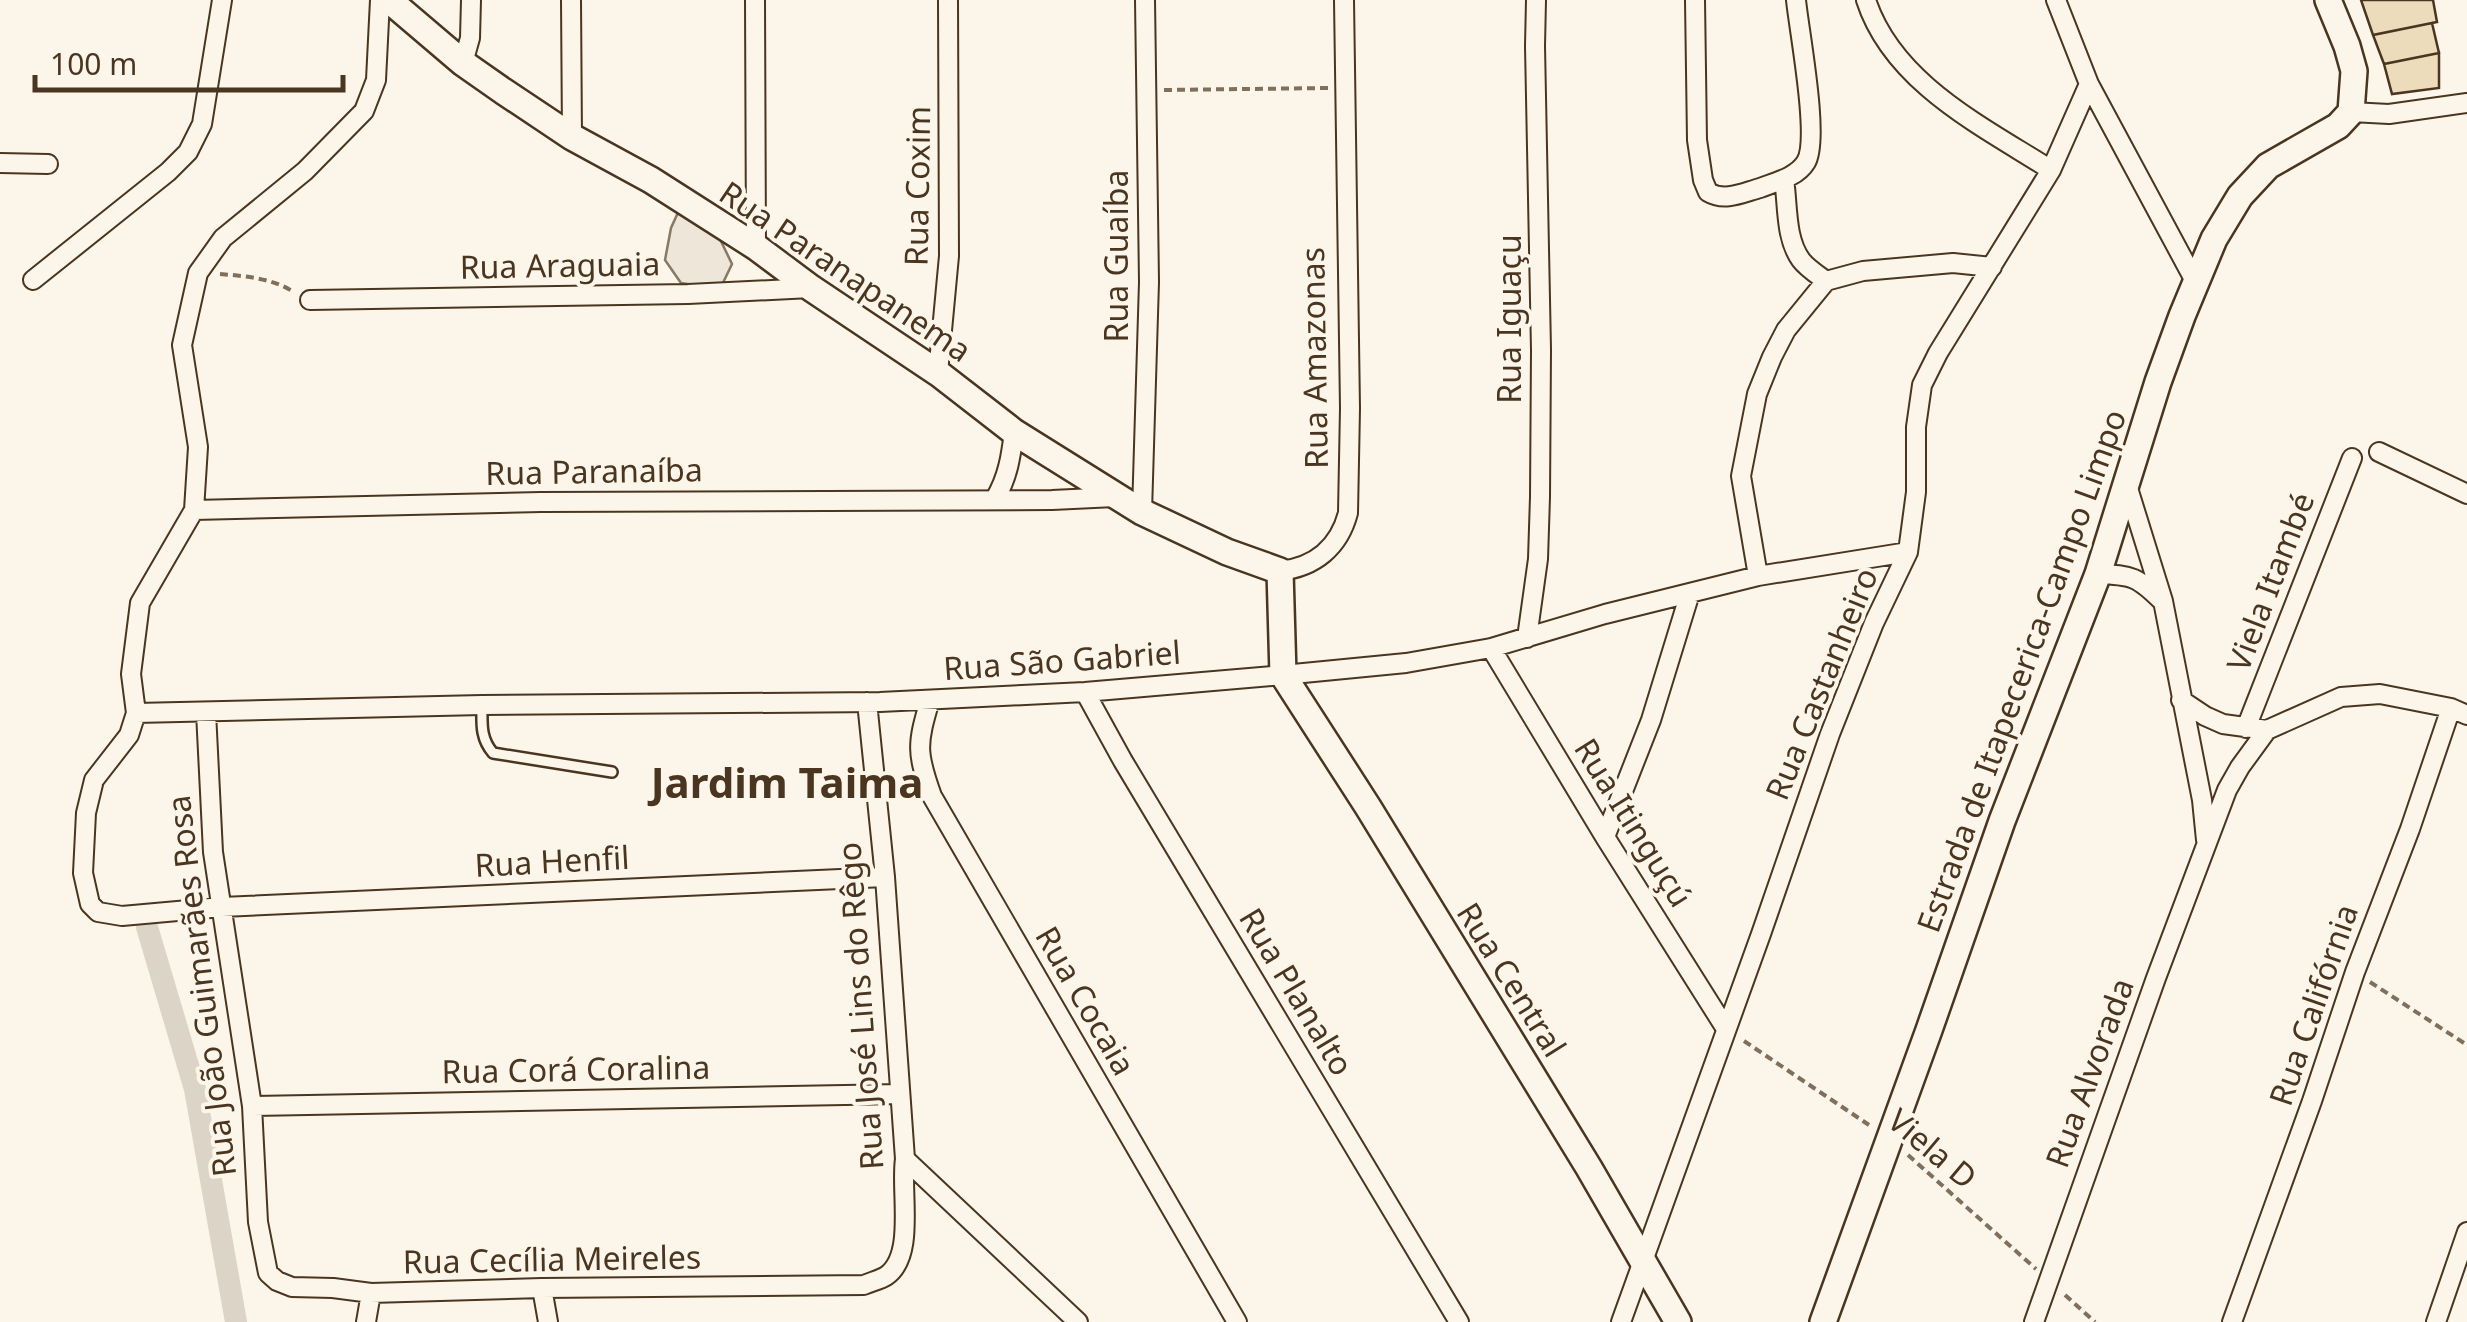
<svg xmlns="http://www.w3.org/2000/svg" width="2467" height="1322" font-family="'Noto Sans',sans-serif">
  <rect width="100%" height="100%" fill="#fbf6e9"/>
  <path fill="#ede6d9" stroke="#887966" stroke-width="2.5" d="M681,206L718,235L732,264L720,289L681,283L665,260L671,228Z"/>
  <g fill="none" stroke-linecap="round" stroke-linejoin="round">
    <path stroke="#dcd4c6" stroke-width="22" d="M147,927L195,1089L236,1322"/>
  </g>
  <path fill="#ecdcbc" stroke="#4a3520" stroke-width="2.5" d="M2361,0H2433L2437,22L2373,35Z
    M2432,23L2439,53L2384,64L2373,35Z
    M2439,53V88L2392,94L2384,64Z"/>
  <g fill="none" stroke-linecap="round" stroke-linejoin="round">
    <g stroke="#4a3520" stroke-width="14">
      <path id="lane" d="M482,705C482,723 480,738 493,753L612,772"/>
    </g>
    <g stroke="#4a3520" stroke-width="22">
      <path id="street" d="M380,0L376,80L364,111L305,171L223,238L198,273L182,345L198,447L194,510L140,603L131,674L136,713L129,735L94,780L86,813L83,873L90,904L98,912L122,916L222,907L885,877
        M571,0L572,137
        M755,0L756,247
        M1695,0L1697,140L1703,180L1708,192C1725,202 1742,193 1760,188C1776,182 1797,177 1806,162C1820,139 1799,31 1796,0
        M1866,0C1893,83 1982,126 2051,170
        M2056,0L2089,84L2196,283
        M463,63L470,38L471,0
        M2351,112L2389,114L2467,103
        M0,163L48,164
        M1784,179C1788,205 1785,238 1801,260C1807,268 1818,275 1826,281
        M33,280L168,172L188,152L202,124L222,0
        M310,300L688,294L811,288
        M938,373L949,256L948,0
        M2379,452L2467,494
        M2127,485L2163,601L2202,800L2206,840
        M995,499C1008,477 1011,456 1014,432
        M194,510L541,502L1052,500L1115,497
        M1142,512L1149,282L1145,0
        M1280,571C1315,567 1339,547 1348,513L1350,408L1344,0
        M2098,574C2132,575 2138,577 2162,601
        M1758,576L1741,476L1757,394L1772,357L1786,330L1826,281L1863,271L1953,263L1992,267
        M1527,638L1538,559L1540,497L1541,350L1535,46L1536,0
        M1491,648L1605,837L1726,1029
        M1085,692L1123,761L1459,1322
        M930,700C917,744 916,752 932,796L1237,1322
        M2181,700L2205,716L2223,724L2267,730L2341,697L2380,694L2451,708L2467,715
        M206,712L213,852L252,1106L258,1222L268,1273L277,1281L292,1287L333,1288L371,1293L542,1288L864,1285C870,1282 880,1280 886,1276C916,1256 900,1191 905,1159L885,877L867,702
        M136,713L482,705L880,702L1085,692L1283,675L1406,663L1491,648L1605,614L1758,576L1908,552
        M2246,728L2352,458
        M1605,837L1651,720L1690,593
        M252,1106L900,1094
        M905,1159L1078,1322
        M542,1288L548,1322
        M366,1322L371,1293
        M1621,1322L1761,934L1830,734L1874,623L1908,552L1916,492V427L1922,385L1938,353L2051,170L2089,84
        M2034,1322L2156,978L2227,790L2240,767L2267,730
        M2232,1322L2312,1101L2355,972L2410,829L2451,708
        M2436,1322L2467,1232"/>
    </g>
    <g stroke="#4a3520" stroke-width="30">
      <path id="secondary" d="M389,0L463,63L503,91L572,137L651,180L756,247L811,288L938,373L1014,432L1142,512L1227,552L1280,571L1283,675L1368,807L1589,1168L1678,1322
        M1823,1322L1929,1030L2002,821L2098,574L2158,382L2182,316L2214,239L2240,196L2268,166L2338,126L2351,112L2354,71L2347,46L2328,0"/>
    </g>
    <path stroke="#7f6f5c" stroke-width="4" stroke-dasharray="8 5" stroke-linecap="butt" d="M1164,90L1329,88
      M220,274C244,276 271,278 292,291
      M2370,982L2467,1045
      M1744,1041L1869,1125
      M1908,1155L2036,1269
      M2065,1295L2095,1322"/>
    <use href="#lane" stroke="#fbf6e9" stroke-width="9"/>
    <use href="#street" stroke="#fbf6e9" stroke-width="18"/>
    <use href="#secondary" stroke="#fbf6e9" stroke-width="25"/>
  </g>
  <g text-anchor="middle" stroke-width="8" stroke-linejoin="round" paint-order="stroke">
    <g font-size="32" fill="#4a3520" stroke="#fbf6e9">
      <text transform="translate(918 186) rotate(-89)" y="11">Rua Coxim</text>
      <text transform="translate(1117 256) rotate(-90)" y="11">Rua Guaíba</text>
      <text transform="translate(560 266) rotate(-1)" y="11">Rua Araguaia</text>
      <text transform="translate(845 272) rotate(34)" y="11">Rua Paranapanema</text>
      <text transform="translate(1510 319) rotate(-90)" y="11">Rua Iguaçu</text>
      <text transform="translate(1315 358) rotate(-91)" y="11">Rua Amazonas</text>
      <text transform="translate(594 472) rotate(-1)" y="11">Rua Paranaíba</text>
      <text transform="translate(2271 582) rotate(-69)" y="11">Viela Itambé</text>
      <text transform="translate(1062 661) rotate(-4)" y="11">Rua São Gabriel</text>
      <text transform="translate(2022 671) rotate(-70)" y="11">Estrada de Itapecerica-Campo Limpo</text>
      <text transform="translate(1822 684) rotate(-68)" y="11">Rua Castanheiro</text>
      <text transform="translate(1633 823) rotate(58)" y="11">Rua Itinguçú</text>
      <text transform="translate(552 862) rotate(-3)" y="11">Rua Henfil</text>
      <text transform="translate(1511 980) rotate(58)" y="11">Rua Central</text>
      <text transform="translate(202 986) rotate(-97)" y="11">Rua João Guimarães Rosa</text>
      <text transform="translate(1296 992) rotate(59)" y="11">Rua Planalto</text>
      <text transform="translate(1085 1001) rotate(60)" y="11">Rua Cocaia</text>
      <text transform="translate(2314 1005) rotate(-71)" y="11">Rua Califórnia</text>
      <text transform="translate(861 1006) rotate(-94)" y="11">Rua José Lins do Rêgo</text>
      <text transform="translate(576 1070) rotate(-1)" y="11">Rua Corá Coralina</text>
      <text transform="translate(2090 1073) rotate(-70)" y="11">Rua Alvorada</text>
      <text transform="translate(1932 1149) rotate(40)" y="11">Viela D</text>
      <text transform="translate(552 1260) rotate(-1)" y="11">Rua Cecília Meireles</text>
    </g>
    <g font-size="42" font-weight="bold" fill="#4a3520" stroke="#fbf6e9">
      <text x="787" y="798">Jardim Taima</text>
    </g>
  </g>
  <path d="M35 75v15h308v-15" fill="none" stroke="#4a3520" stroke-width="5"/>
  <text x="50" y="75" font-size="30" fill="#4a3520" stroke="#fbf6e9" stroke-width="8" paint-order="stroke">100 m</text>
</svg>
